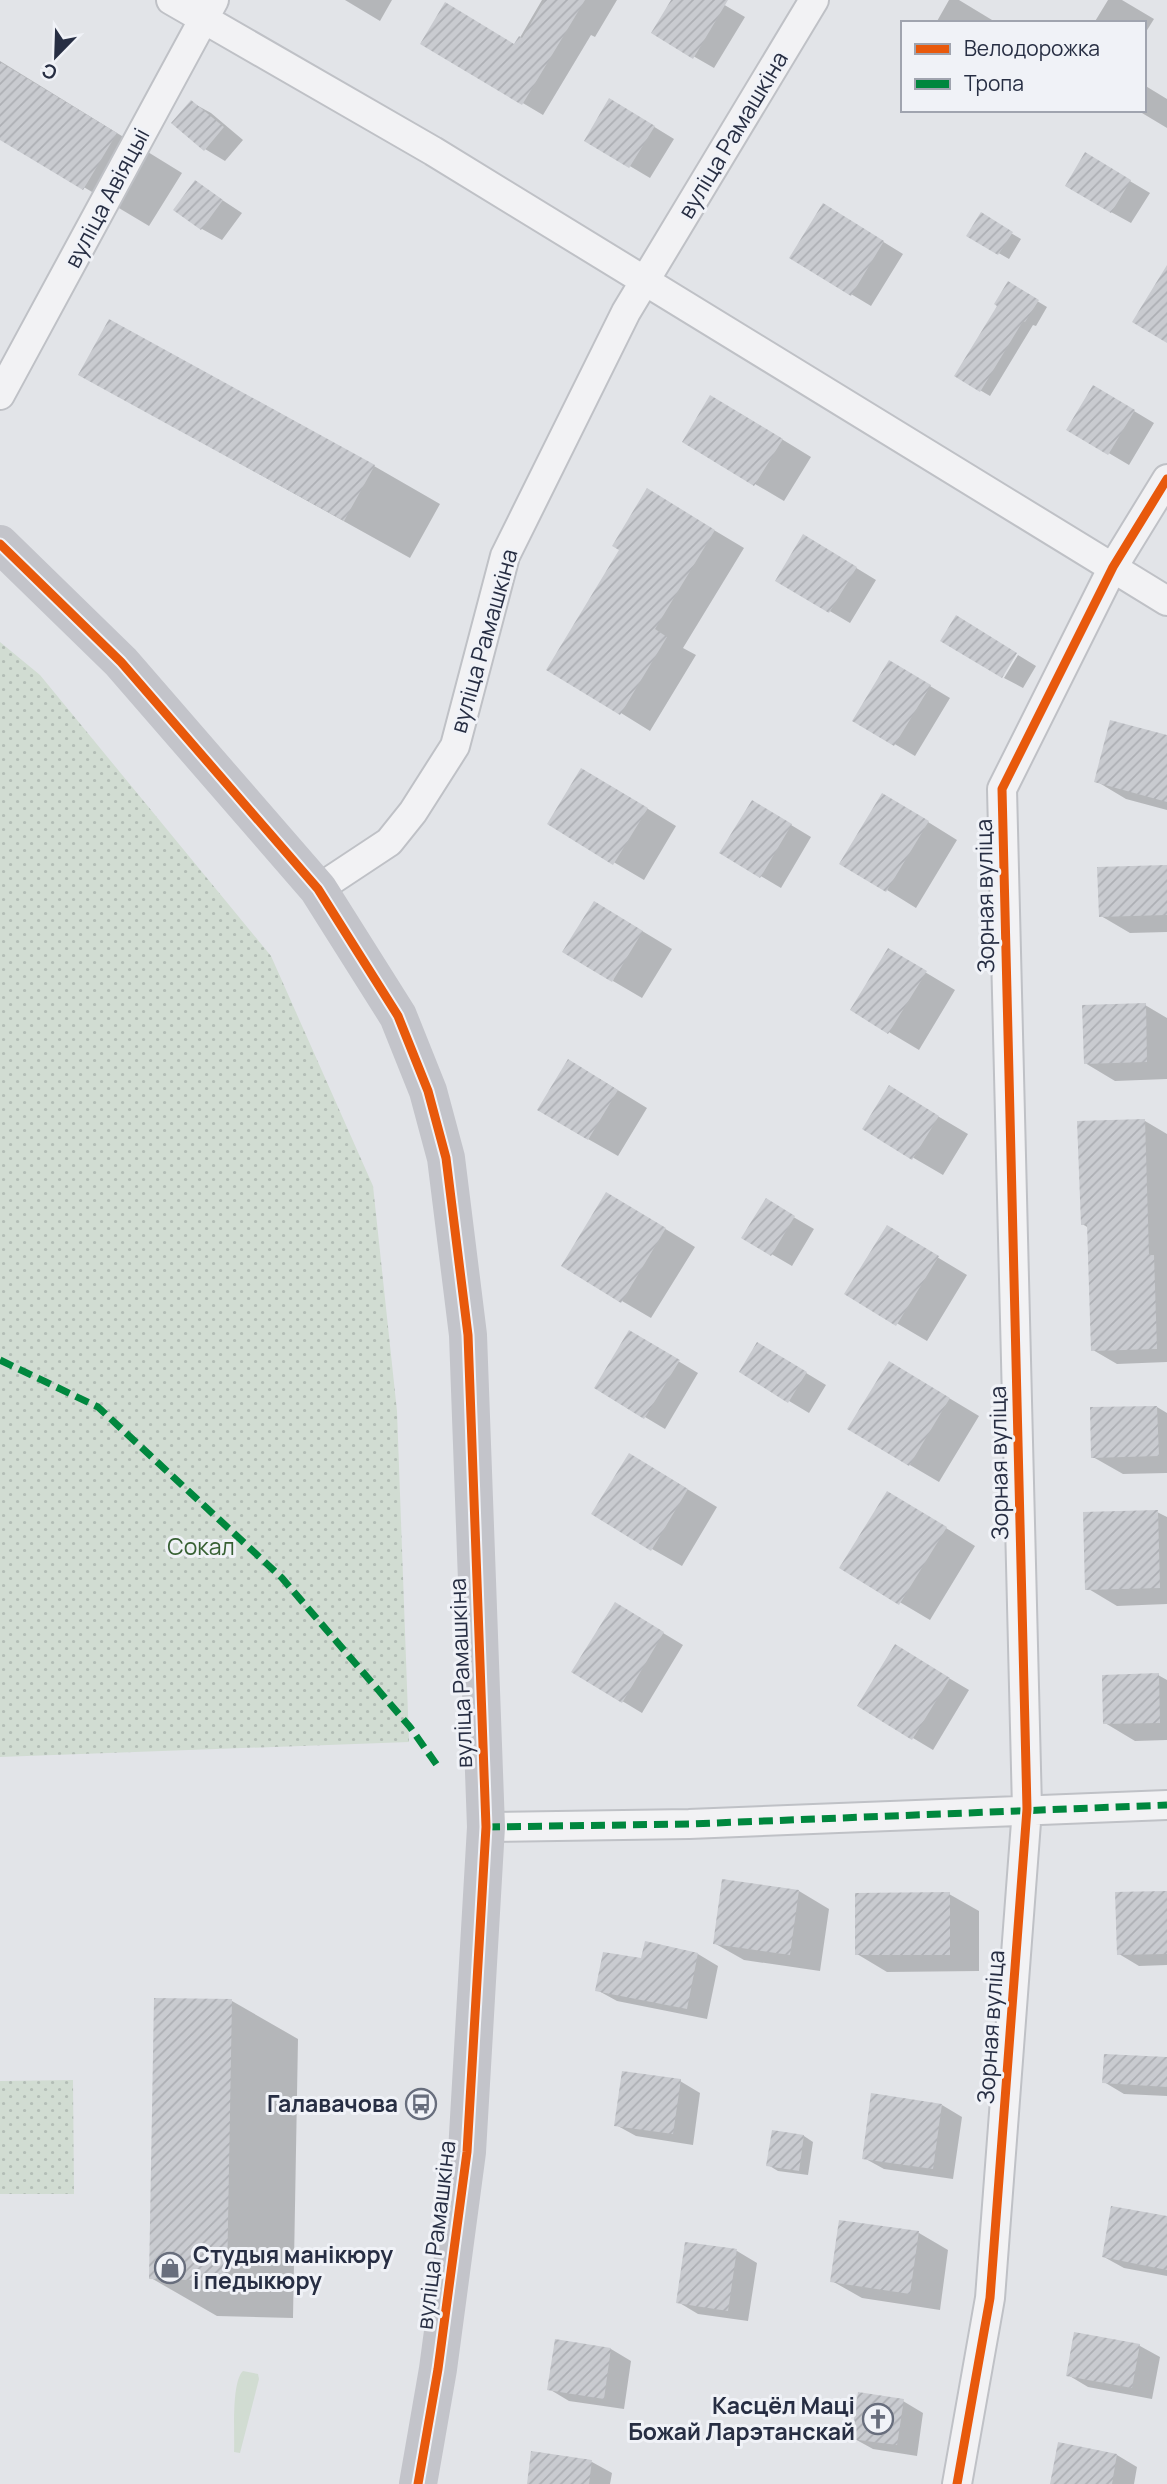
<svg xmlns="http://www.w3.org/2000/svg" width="1167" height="2484" font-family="Manrope,sans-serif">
  <defs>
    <pattern id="park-dots" width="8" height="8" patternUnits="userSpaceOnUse" patternTransform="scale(1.75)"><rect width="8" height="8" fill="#d1dcd2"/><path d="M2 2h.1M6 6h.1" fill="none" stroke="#b3bdb6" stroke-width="1.8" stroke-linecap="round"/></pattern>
    <pattern id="building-hatch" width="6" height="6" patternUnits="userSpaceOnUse" patternTransform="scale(1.75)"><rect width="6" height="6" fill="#c9cbd0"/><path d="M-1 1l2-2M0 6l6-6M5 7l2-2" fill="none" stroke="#adafb4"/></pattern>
  </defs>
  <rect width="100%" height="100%" fill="#e2e4e8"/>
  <path fill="#d1dcd2" d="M243,2371L258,2374L259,2379L240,2453L234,2452C235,2435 231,2382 243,2371Z"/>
  <path fill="url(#park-dots)" d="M0,642L40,675L271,956L373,1186L397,1411L409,1742L0,1757Z
    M73,2080L74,2194H0V2081Z"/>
  <path fill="#0003" d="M345,0H392L380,21Z
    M542,0H617L595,37L591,35L543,115L422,43L515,46Z
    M673,0H716L745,17L714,68L653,33Z
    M949,0H959L997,23H936Z
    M1108,0H1122L1154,19L1144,35V23H1094Z
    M0,61L182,173L149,226L0,137Z
    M1144,85L1167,99V128L1137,110H1144Z
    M191,102L211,113L243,140L225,161L205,149L173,123Z
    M630,112L674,139L650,178L586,140Z
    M1086,155L1150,193L1131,223L1111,212Z
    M195,182L242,213L222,240L202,229Z
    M981,215L1021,239L1009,259L969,236Z
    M843,217L903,254L871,306L791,258Z
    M1009,284L1047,307L1036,326L1033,325L990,396L956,376L1000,305Z
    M81,375L374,466L440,504L410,558Z
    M1114,399L1154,423L1129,465L1068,429Z
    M741,414L811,457L784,501L755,484Z
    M677,508L744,548L683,648L696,655L650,731L621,713L622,549Z
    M804,536L876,580L850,623L777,580Z
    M1018,655L1036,666L1023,688L1004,678Z
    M890,662L950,698L915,756L854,720Z
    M1167,737V810L1126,799L1096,781Z
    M612,787L676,826L644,880L549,824Z
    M753,802L811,837L781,888L722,853Z
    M912,812L957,840L916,908L887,890Z
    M1167,867V932L1130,933L1101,916Z
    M624,920L672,949L642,998L613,981Z
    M888,950L955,990L919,1050L852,1010Z
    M1145,1005L1167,1018V1079L1115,1081L1085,1063Z
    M598,1078L647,1108L618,1156L588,1139Z
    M919,1105L968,1134L943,1175L864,1129Z
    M1145,1121L1167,1134V1362L1117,1364L1093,1350L1089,1228L1082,1224Z
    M766,1201L814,1229L792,1266L744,1238Z
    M636,1211L695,1247L651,1318L622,1301Z
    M887,1227L967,1275L927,1341L847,1294Z
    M630,1332L698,1373L665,1429L645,1417Z
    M778,1356L826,1385L809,1413L741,1372Z
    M919,1380L979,1416L939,1482L910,1465Z
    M1157,1407L1167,1413V1473L1123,1474L1093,1457Z
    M659,1472L717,1507L682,1566L652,1549Z
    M917,1510L975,1546L930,1620L842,1568Z
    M1157,1512L1167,1517V1604L1117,1606L1087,1588Z
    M635,1616L683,1645L642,1713L574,1672Z
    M915,1658L969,1690L933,1750L913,1738Z
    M1158,1675L1167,1680V1740L1135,1741L1105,1723Z
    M723,1881L799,1891L829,1909L820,1971L744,1960L714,1943Z
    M1167,1892V1965L1139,1966L1119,1954Z
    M949,1894L979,1911V1971L887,1972L857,1954Z
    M698,1954L718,1966L707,2019L617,2001L597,1990L643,1960Z
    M232,2001L298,2039L293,2318L217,2316L151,2278Z
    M1167,2059V2096L1124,2094L1104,2082Z
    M680,2081L700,2093L693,2145L636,2136L616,2125Z
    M942,2105L962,2117L953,2179L884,2169L864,2158Z
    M804,2136L813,2142L808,2175L778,2171L768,2165Z
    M1167,2218V2276L1124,2268L1104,2257Z
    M841,2222L919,2233L948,2250L940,2310L862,2298L832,2281Z
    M686,2244L737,2251L757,2263L748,2321L698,2314L678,2302Z
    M1140,2346L1160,2357L1152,2399L1088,2387L1068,2375Z
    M611,2349L631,2361L624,2409L569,2401L549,2389Z
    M903,2401L923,2413L917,2456L873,2449L853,2438Z
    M1059,2444L1117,2455L1137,2467L1134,2484H1052Z
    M592,2462L612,2473L610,2484H528Z"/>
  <path fill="url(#building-hatch)" d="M545,0H585L522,105L420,44L445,2L514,44L519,36L522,38Z
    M671,0H728L693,59L651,33Z
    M0,62L117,133L83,190L0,140Z
    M609,98L655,126L629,168L584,141Z
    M191,100L224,127L204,151L171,123Z
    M1085,152L1131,180L1111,213L1065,186Z
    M195,180L223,200L201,230L173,210Z
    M823,203L884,241L851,296L789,258Z
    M981,212L1013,232L998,255L966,236Z
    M1167,265V343L1132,322Z
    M1008,281L1039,300L1025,322L1023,321L980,392L954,376L997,306L994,304Z
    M109,319L375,465L344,521L78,375Z
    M1093,385L1135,410L1108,455L1066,430Z
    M710,395L783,439L754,486L682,442Z
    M647,488L715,530L655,629L667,637L620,715L546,670L619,550L612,546Z
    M803,534L857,567L829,613L775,581Z
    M956,615L1017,653L1002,678L940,641Z
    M889,660L931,685L894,746L852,721Z
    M1110,720L1167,735V802L1094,782Z
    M581,768L648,808L613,865L547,824Z
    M882,793L929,821L886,892L839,864Z
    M752,800L792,824L760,878L719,853Z
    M1167,865V915L1099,917L1097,867Z
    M594,901L643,931L612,982L562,952Z
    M888,948L927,971L888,1034L850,1010Z
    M1146,1003L1147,1062L1084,1064L1082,1005Z
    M568,1059L618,1090L588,1140L537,1110Z
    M889,1085L939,1116L912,1160L862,1129Z
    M1145,1119L1149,1255H1154L1157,1349L1091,1351L1087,1225H1081L1077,1121Z
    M606,1192L666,1228L621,1303L561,1266Z
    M766,1198L795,1216L771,1256L741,1238Z
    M887,1225L939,1256L896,1326L844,1294Z
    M629,1330L680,1360L644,1419L594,1388Z
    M757,1342L807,1372L788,1403L739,1372Z
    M889,1361L950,1398L909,1466L847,1429Z
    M1157,1406L1159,1456L1091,1458L1090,1407Z
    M629,1453L688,1489L651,1551L591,1514Z
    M887,1491L947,1527L899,1605L839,1568Z
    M1158,1510L1160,1588L1085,1590L1083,1512Z
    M615,1602L664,1632L622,1703L571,1672Z
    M895,1644L950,1678L912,1740L857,1706Z
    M1159,1673L1160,1723L1103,1724L1102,1675Z
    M722,1879L799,1890L790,1955L713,1944Z
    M1167,1891V1954L1117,1955L1115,1892Z
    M950,1892V1955H855V1893Z
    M645,1941L698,1953L687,2009L595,1991L603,1952L641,1958Z
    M154,1998L232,1999L227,2281L149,2279Z
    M1104,2054L1167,2057V2087L1102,2083Z
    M622,2071L681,2079L673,2134L614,2126Z
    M871,2093L942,2104L933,2169L862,2159Z
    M772,2130L804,2135L799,2171L766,2166Z
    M1111,2206L1167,2216V2270L1102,2257Z
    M839,2220L919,2231L910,2294L830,2282Z
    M685,2242L737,2249L728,2311L676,2303Z
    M1074,2332L1140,2344L1132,2388L1066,2376Z
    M555,2339L611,2348L604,2399L547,2390Z
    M858,2392L904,2399L897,2445L851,2439Z
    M1058,2442L1117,2454L1112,2484H1050Z
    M531,2451L592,2460L589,2484H527Z"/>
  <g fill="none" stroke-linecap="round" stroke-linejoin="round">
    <g stroke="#bfc1c6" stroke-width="32">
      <path id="street" d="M171,0L433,151L1167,601
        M0,395L214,0
        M318,889L389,842L413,812L455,746L505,556L626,312L814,0
        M486,1827L689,1824L1167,1805
        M957,2484L990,2298L1027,1809L1002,789L1113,567L1167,479"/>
    </g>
    <use href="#street" stroke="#f2f2f4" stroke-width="28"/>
    <path stroke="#c3c4ca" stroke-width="38" d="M0,544L121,662L318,889L398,1016L428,1091L446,1158L468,1335L486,1827L467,2152L438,2369L418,2484"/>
    <path stroke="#00873e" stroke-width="7" stroke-dasharray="14 7" stroke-linecap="butt" d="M0,1360L98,1407L282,1578L410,1727L439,1768
      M486,1827L689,1824L1167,1805"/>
    <g stroke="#f0f2f7" stroke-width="13">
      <path id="cycleway" d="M0,544L121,662L318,889L398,1016L428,1091L446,1158L468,1335L486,1827L467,2152L438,2369L418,2484
        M957,2484L990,2298L1027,1809L1002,789L1113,567L1167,479"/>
    </g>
    <use href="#cycleway" stroke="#e8590c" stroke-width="9"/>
  </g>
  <defs>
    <g id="bus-ring" transform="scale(1.575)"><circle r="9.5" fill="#f0f2f7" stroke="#686e7d" stroke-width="1.5"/><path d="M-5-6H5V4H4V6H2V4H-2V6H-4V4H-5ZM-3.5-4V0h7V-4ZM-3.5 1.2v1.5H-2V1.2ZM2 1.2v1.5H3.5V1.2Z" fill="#686e7d"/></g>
    <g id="shop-ring" transform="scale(1.575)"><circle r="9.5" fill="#f0f2f7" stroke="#686e7d" stroke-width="1.5"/><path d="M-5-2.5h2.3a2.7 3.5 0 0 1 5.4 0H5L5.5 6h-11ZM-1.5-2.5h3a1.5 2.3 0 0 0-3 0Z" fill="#686e7d"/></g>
    <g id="church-ring" transform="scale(1.575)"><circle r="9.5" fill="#f0f2f7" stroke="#686e7d" stroke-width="1.5"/><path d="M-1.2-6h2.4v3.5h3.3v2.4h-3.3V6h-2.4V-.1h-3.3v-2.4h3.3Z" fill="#686e7d"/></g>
  </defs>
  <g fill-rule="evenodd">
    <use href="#bus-ring" x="421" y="2104"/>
    <use href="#shop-ring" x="170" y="2268"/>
    <use href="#church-ring" x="878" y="2419"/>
  </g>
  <g text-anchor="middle" stroke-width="6" stroke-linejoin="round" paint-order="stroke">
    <g font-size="23" fill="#272e43" stroke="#f0f2f7">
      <text transform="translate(733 135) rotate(-59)" y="8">вуліца Рамашкіна</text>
      <text transform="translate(107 198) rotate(-62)" y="8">вуліца Авіяцыі</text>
      <text transform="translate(484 641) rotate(-74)" y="8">вуліца Рамашкіна</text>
      <text transform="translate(985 896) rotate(-91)" y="8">Зорная вуліца</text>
      <text transform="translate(999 1463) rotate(-91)" y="8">Зорная вуліца</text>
      <text transform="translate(461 1673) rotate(-92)" y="8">вуліца Рамашкіна</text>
      <text transform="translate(991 2027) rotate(-86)" y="8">Зорная вуліца</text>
      <text transform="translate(436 2235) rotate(-83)" y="8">вуліца Рамашкіна</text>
    </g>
    <g font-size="23" fill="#376033" stroke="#f0f2f7">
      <text x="201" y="1555">Сокал</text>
    </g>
    <g font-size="23" font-weight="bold" fill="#272e43" stroke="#f0f2f7" text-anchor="end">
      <text x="398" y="2112">Галавачова</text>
      <text x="193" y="2263" text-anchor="start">Студыя манікюру<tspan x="193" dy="26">і педыкюру</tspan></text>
      <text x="855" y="2414">Касцёл Маці<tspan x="855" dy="26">Божай Ларэтанскай</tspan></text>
    </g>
  </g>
  <rect x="901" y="21" width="245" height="91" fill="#f0f2f7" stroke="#a0a4af" stroke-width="2"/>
  <rect x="915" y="44" width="35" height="10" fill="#e8590c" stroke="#a0a4af" stroke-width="2"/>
  <text x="964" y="56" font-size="21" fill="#272e43">Велодорожка</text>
  <rect x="915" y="79" width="35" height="10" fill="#00873e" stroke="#a0a4af" stroke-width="2"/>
  <text x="964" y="91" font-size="21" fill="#272e43">Тропа</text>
  <g transform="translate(56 56) rotate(203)" stroke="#f0f2f7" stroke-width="5" paint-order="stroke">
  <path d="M0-5L12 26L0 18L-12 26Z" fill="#272e43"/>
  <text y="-10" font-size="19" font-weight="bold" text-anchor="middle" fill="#272e43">С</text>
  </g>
</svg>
